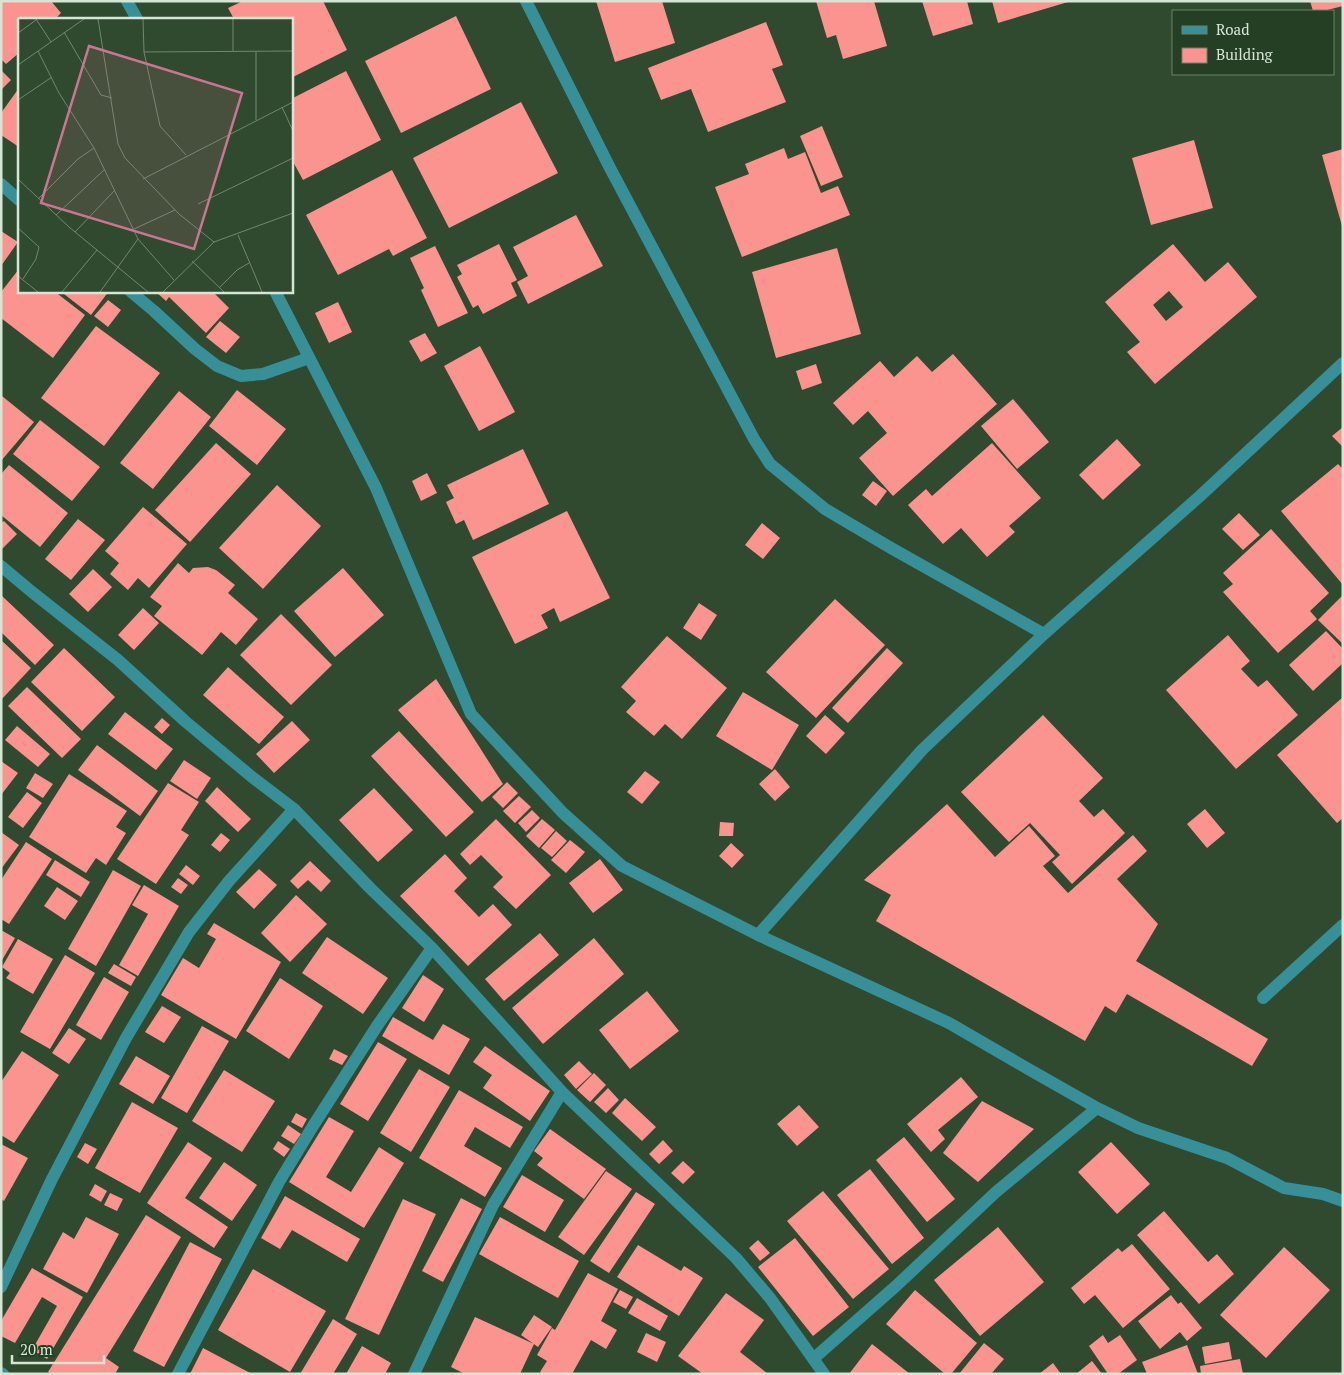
<svg xmlns="http://www.w3.org/2000/svg" width="1344" height="1375" font-family="'PT Serif',serif">
  <rect width="100%" height="100%" fill="#2f4a2e"/>
  <path fill="#fb938f" fill-rule="evenodd" d="M1,1H51L61,13L55,19H19V53L6,64L1,59Z
    M243,1H323L347,50L291,78V19H234L228,8Z
    M596,1H662L675,43L615,62Z
    M816,1H874L887,46L843,59L836,35L827,38Z
    M922,1H967L973,24L933,36Z
    M992,1H1068V2L998,23Z
    M1310,1H1343V6L1323,11H1313Z
    M456,16L491,89L401,133L365,61Z
    M766,22L783,65L772,69L786,102L708,132L691,89L661,100L648,68Z
    M1,70L11,80L1,90Z
    M346,71L381,140L303,180L291,158V99Z
    M19,88V147L1,135V113Z
    M521,102L558,173L449,228L413,158Z
    M822,126L843,177L821,186L800,136Z
    M1194,140L1213,208L1151,225L1132,158Z
    M784,148L788,159L805,152L821,193L838,186L850,215L742,257L715,187L749,174L745,164Z
    M1343,149V226H1342L1322,155Z
    M392,170L427,238L393,256L389,249L338,275L306,215Z
    M576,215L603,266L528,304L517,282L528,276L513,247Z
    M1,231L18,242L1,266Z
    M499,244L517,280L511,283L517,296L483,314L478,305L473,308L457,277L462,274L457,265Z
    M1173,244L1205,282L1228,262L1257,297L1155,384L1127,352L1140,342L1105,302ZM1169,291L1183,307L1166,321L1153,305Z
    M435,246L468,313L438,327L421,290L424,288L410,258Z
    M837,248L861,334L776,358L752,272Z
    M19,269V291H54L85,315L53,358L1,318V292Z
    M66,291H109L91,315L64,294Z
    M155,291H212L229,308L206,333L169,297L166,301Z
    M108,300L121,310L108,327L94,316Z
    M338,302L352,332L329,343L315,313Z
    M220,321L240,337L226,353L206,337Z
    M96,326L160,373L104,446L41,398Z
    M425,333L437,353L421,362L409,341Z
    M480,346L515,412L479,431L444,366Z
    M953,354L997,404L893,496L859,458L887,433L868,411L853,425L833,403L880,361L894,377L917,356L932,372Z
    M816,364L822,383L802,390L796,371Z
    M237,390L286,429L257,465L209,426Z
    M179,391L211,417L153,489L120,463Z
    M2,396L34,422L1,461V397Z
    M1013,399L1049,442L1017,469L981,426Z
    M40,420L100,467L72,501L13,454Z
    M1343,427V447L1332,436Z
    M1117,439L1141,465L1103,500L1079,475Z
    M216,443L251,474L190,542L155,510Z
    M992,443L1041,498L1009,526L1015,532L987,557L961,528L943,544L908,505L926,489L932,496Z
    M523,449L549,504L473,540L464,520L456,524L446,502L454,498L447,485Z
    M1338,464L1343,469V585L1281,511Z
    M9,465L68,513L40,547L1,515V474Z
    M427,473L437,493L421,501L412,481Z
    M873,481L887,491L876,506L862,495Z
    M277,485L321,526L263,589L219,548Z
    M143,507L187,544L149,588L138,578L128,590L110,574L119,563L105,551Z
    M567,511L610,598L560,622L554,608L541,615L548,628L515,644L472,557Z
    M1239,513L1260,535L1243,550L1222,529Z
    M78,519L105,540L71,580L45,559Z
    M4,521L17,534L1,550V523Z
    M762,523L780,538L763,559L745,545Z
    M1271,529L1329,593L1310,611L1317,619L1278,653L1223,592L1233,584L1223,573Z
    M178,563L189,573L193,568L208,567L216,570L235,585L228,593L258,619L236,645L221,632L202,655L154,616L162,606L150,597Z
    M343,568L384,615L335,657L294,611Z
    M93,569L112,587L88,612L69,594Z
    M1,595L54,645L35,665L1,632Z
    M1342,596L1343,597V644L1318,620Z
    M835,599L885,645L816,718L766,672Z
    M699,603L717,615L701,640L683,628Z
    M143,608L159,623L134,650L118,635Z
    M281,614L332,665L291,705L240,655Z
    M1326,631L1343,649V663L1313,691L1289,665Z
    M1228,635L1250,661L1241,669L1258,687L1267,680L1298,715L1236,769L1166,690Z
    M667,636L727,688L682,739L665,724L654,736L626,712L636,701L621,687Z
    M1,640L31,668L1,700Z
    M64,648L115,697L82,731L31,682Z
    M887,648L903,663L848,723L832,708Z
    M228,667L284,717L259,744L203,695Z
    M436,679L503,784L482,802L398,710Z
    M27,687L81,739L62,758L8,706Z
    M743,692L799,725L772,770L716,736Z
    M1343,697V818L1337,823L1277,755Z
    M125,712L173,749L156,770L108,734Z
    M825,715L845,733L826,754L806,736Z
    M1043,715L1103,778L1079,801L1094,817L1103,809L1125,833L1072,884L1052,862L1060,855L1030,823L1009,842L961,792Z
    M162,718L170,725L162,734L154,727Z
    M292,721L310,740L274,773L256,754Z
    M17,726L50,754L38,767L5,740Z
    M399,731L474,812L446,837L371,756Z
    M97,745L158,791L140,816L78,770Z
    M184,760L211,778L197,799L170,781Z
    M1,761L18,773L1,795Z
    M775,769L790,787L775,801L759,784Z
    M645,771L660,782L642,804L627,792Z
    M35,773L53,784L43,798L26,788Z
    M69,774L127,811L116,827L126,833L106,865L96,858L86,873L29,837Z
    M507,782L518,793L503,808L492,797Z
    M168,783L199,802L181,830L189,835L156,884L117,859Z
    M217,787L251,819L238,832L205,801Z
    M374,788L413,830L378,862L339,820Z
    M27,792L42,803L23,828L8,817Z
    M519,796L531,807L515,823L503,811Z
    M947,804L995,857L1029,826L1055,856L1043,866L1068,893L1133,835L1147,851L1117,879L1158,924L1136,961L1268,1039L1252,1066L1127,994L1116,1013L1105,1006L1085,1041L876,921L891,895L864,880Z
    M1205,809L1225,833L1207,848L1187,824Z
    M532,810L540,818L526,832L518,823Z
    M496,819L551,875L516,909L493,887L503,877L481,855L470,865L460,854Z
    M542,819L555,830L539,848L526,836Z
    M720,822L734,823L733,836H719Z
    M556,831L567,841L552,857L541,848Z
    M1,832L19,845L1,869Z
    M221,833L230,840L220,852L211,845Z
    M570,840L585,852L566,873L551,860Z
    M26,842L52,859L9,924L1,919V880Z
    M731,843L744,855L732,868L719,856Z
    M445,854L467,878L454,891L479,917L493,904L512,925L468,966L400,896Z
    M600,859L623,890L593,913L569,883Z
    M55,860L90,882L81,897L46,875Z
    M310,861L331,881L321,892L308,880L298,889L290,881Z
    M186,865L200,876L193,885L179,874Z
    M259,869L277,885L254,909L236,892Z
    M113,870L141,886L96,966L68,949Z
    M178,878L188,885L181,894L171,887Z
    M144,885L179,906L138,976L119,965L148,914L132,905Z
    M57,887L78,901L65,920L44,906Z
    M296,895L327,924L290,962L261,933Z
    M214,923L281,962L236,1039L161,995L183,958L199,968L216,939L207,934Z
    M1,930L15,938L1,962Z
    M540,933L559,955L504,1001L485,979Z
    M327,937L388,978L363,1014L302,973Z
    M594,938L624,974L543,1044L512,1008Z
    M18,939L53,959L33,994L6,978L10,973L2,967Z
    M65,955L95,973L50,1049L20,1032Z
    M114,964L136,977L131,986L108,973Z
    M423,975L444,989L424,1022L402,1008Z
    M104,977L129,992L101,1040L76,1025Z
    M280,978L323,1006L289,1059L246,1031Z
    M647,991L679,1031L630,1069L599,1030Z
    M162,1006L181,1017L164,1043L145,1032Z
    M393,1017L433,1040L443,1024L470,1039L449,1075L382,1036Z
    M202,1026L229,1041L187,1113L161,1098Z
    M69,1028L86,1039L69,1064L52,1053Z
    M378,1042L407,1059L368,1121L340,1104Z
    M485,1046L550,1091L530,1121L483,1088L492,1075L473,1062Z
    M334,1049L348,1056L342,1065L329,1059Z
    M22,1051L59,1075L14,1143L1,1135V1082Z
    M136,1056L170,1076L153,1104L119,1084Z
    M579,1061L592,1074L576,1089L564,1075Z
    M419,1069L450,1087L411,1152L380,1133Z
    M224,1070L275,1101L242,1152L192,1121Z
    M594,1073L606,1085L590,1102L577,1090Z
    M961,1077L978,1097L938,1130L945,1139L931,1152L907,1124Z
    M608,1088L619,1100L606,1113L594,1102Z
    M459,1090L523,1127L510,1148L475,1127L464,1146L502,1168L485,1197L419,1158Z
    M625,1098L656,1127L642,1141L612,1113Z
    M982,1101L1034,1129L978,1182L943,1153Z
    M132,1102L178,1128L140,1193L95,1168Z
    M799,1105L819,1127L797,1146L777,1124Z
    M296,1113L307,1119L302,1128L291,1122Z
    M329,1117L354,1131L326,1177L351,1192L379,1147L404,1163L364,1228L289,1182Z
    M288,1125L301,1134L294,1144L281,1136Z
    M550,1129L606,1169L584,1199L537,1165L543,1158L534,1151Z
    M904,1137L955,1199L927,1222L876,1160Z
    M663,1140L673,1151L659,1164L649,1154Z
    M278,1141L290,1149L284,1157L273,1149Z
    M188,1142L212,1158L185,1198L228,1227L214,1248L147,1203Z
    M1111,1142L1150,1184L1117,1214L1078,1172Z
    M85,1143L97,1149L88,1164L77,1157Z
    M1,1144L28,1158L4,1201L1,1199Z
    M683,1161L695,1172L683,1184L671,1173Z
    M224,1162L257,1185L232,1221L199,1198Z
    M870,1169L924,1238L892,1264L837,1195Z
    M606,1171L632,1189L584,1255L558,1237Z
    M522,1175L564,1200L545,1232L503,1207Z
    M95,1184L107,1191L101,1202L89,1195Z
    M823,1191L889,1269L853,1299L787,1221Z
    M636,1192L655,1204L609,1273L590,1261Z
    M110,1193L123,1199L117,1211L104,1205Z
    M285,1196L360,1239L347,1262L292,1230L280,1249L261,1238Z
    M461,1198L482,1209L443,1282L422,1271Z
    M403,1199L436,1214L379,1335L345,1319Z
    M1164,1211L1208,1262L1217,1254L1234,1274L1199,1304L1137,1235Z
    M146,1215L181,1237L106,1358L119,1367L115,1374H51L48,1372Z
    M86,1217L119,1234L87,1293L43,1269L63,1232L74,1239Z
    M500,1217L579,1261L558,1298L479,1254Z
    M998,1227L1044,1282L980,1336L934,1280Z
    M795,1238L849,1307L813,1336L758,1267Z
    M758,1240L770,1253L760,1261L749,1248Z
    M190,1242L222,1259L164,1367L133,1351Z
    M1132,1244L1170,1289L1123,1328L1095,1295L1084,1304L1071,1288L1118,1248L1122,1252Z
    M638,1245L681,1271L684,1266L703,1278L679,1316L617,1277Z
    M1284,1247L1330,1290L1266,1358L1220,1315Z
    M32,1268L83,1297L47,1359L32,1350L57,1306L42,1297L15,1343L1,1336V1321Z
    M253,1269L326,1311L290,1372L218,1330Z
    M588,1273L618,1289L601,1321L617,1330L606,1349L591,1340L572,1374H543L540,1372L547,1361L537,1355L552,1328L555,1330Z
    M620,1290L633,1297L626,1309L613,1302Z
    M915,1290L977,1343L951,1374H945L886,1324Z
    M726,1293L764,1320L740,1352L768,1374H703L678,1356Z
    M1171,1295L1178,1304L1181,1302L1202,1328L1187,1341L1180,1332L1160,1349L1138,1321Z
    M637,1298L668,1316L660,1331L628,1313Z
    M534,1315L552,1327L538,1347L521,1335Z
    M475,1317L534,1344L520,1374H465L451,1367Z
    M333,1319L357,1334L333,1374H300Z
    M646,1333L666,1342L657,1362L637,1352Z
    M1103,1335L1108,1343L1120,1335L1137,1360L1118,1374H1108L1089,1346Z
    M1229,1342L1232,1359L1205,1364L1202,1347Z
    M984,1343L1004,1359L991,1374H959Z
    M872,1344L910,1374H849Z
    M1187,1345L1198,1374H1147L1142,1362Z
    M362,1346L391,1363L385,1374H346Z
    M203,1348L252,1374H190Z
    M1240,1359L1243,1374H1201L1200,1366Z
    M1092,1361L1102,1374H1076Z
    M1053,1363L1061,1374H1039Z"/>
  <g fill="none" stroke-linecap="round" stroke-linejoin="round">
    <path stroke="#379097" stroke-width="12" d="M127,1L137,19
      M526,1L610,168L754,439L770,464L825,509L891,548L1044,634
      M1,184L19,200
      M130,291L154,311L195,349L217,366L241,376L263,374L309,358
      M275,291L376,488L471,714L563,813L622,866L758,935L949,1023L1030,1070L1097,1108L1138,1128L1227,1158L1284,1188L1323,1194L1343,1201
      M1,566L32,592L118,660L186,722L252,777L294,809L370,888L432,948L562,1092L736,1258L770,1298L824,1374
      M758,935L922,750L1044,634L1200,496L1343,363
      M1263,998L1343,925
      M1,1287L52,1179L126,1038L189,932L229,881L294,809
      M813,1359L896,1286L996,1192L1097,1108
      M1,1373L3,1374
      M178,1374L279,1182L313,1126L377,1026L432,948
      M414,1374L493,1205L562,1092"/>
  </g>
  <g transform="translate(18 18)">
    <rect width="275" height="275" fill="#2f4a2e"/>
    <path fill="none" stroke="#728871" stroke-width="1" d="M18,1L33,24M80,1L100,126L107,140L161,196L196,224M125,1L126,34L142,108L168,137M215,1V33M46,14L83,77L94,80M0,15L18,2M20,33L41,75L76,130L120,221L156,262M238,33V102M126,34L275,33M0,47L66,1M0,82L34,59M264,89L275,113M0,161L51,209L130,274M125,161L275,84M20,181L60,141L76,130M180,186L275,140M38,197L87,151M0,210L21,229L18,241L5,261M116,211L157,192M57,214L97,172M220,217L244,274M174,243L206,274M0,258L20,274M201,270L219,252L231,245M44,274L79,232M82,274L120,221M145,274L196,224L275,195"/>
    <path fill="#cb7592" fill-opacity="0.15" stroke="#cb7592" stroke-width="2.5" d="M71,28L224,75L176,231L23,185Z"/>
    <rect width="275" height="275" fill="none" stroke="#d6e6d5" stroke-width="2.5"/>
  </g>
  <rect width="1344" height="1375" fill="none" stroke="#d6e6d5" stroke-width="5"/>
  <rect x="1172" y="10" width="162" height="65" fill="#253f24" stroke="#6c826b"/>
  <rect x="1182" y="26" width="25" height="8" fill="#379097" stroke="#6c826b"/>
  <text x="1216" y="35" font-size="15" fill="#d6e6d5">Road</text>
  <rect x="1182" y="48" width="25" height="15" fill="#fb938f" stroke="#6c826b"/>
  <text x="1216" y="60" font-size="15" fill="#d6e6d5">Building</text>
  <path d="M12 1355v8h92v-8" fill="none" stroke="#d6e6d5" stroke-width="2.5"/>
  <text x="20" y="1355" font-size="15" fill="#d6e6d5" stroke="#253f24" stroke-width="4" paint-order="stroke">20 m</text>
</svg>
